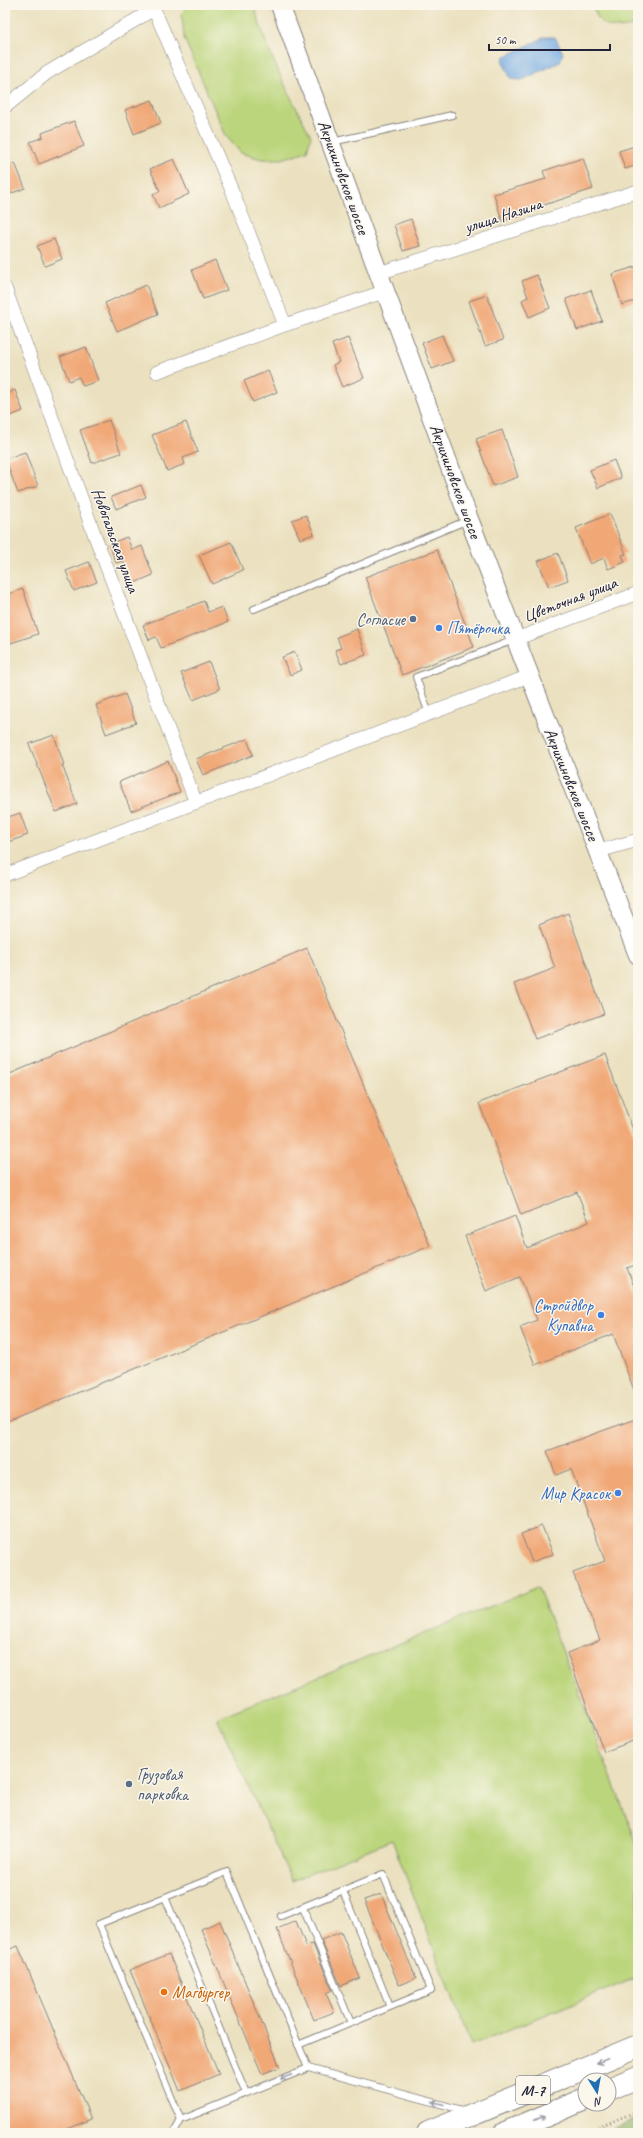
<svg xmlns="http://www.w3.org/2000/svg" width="643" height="2138" font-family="Caveat,sans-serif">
  <rect width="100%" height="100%" fill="#fbf7ec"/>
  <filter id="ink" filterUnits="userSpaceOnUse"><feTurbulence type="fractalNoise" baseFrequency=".025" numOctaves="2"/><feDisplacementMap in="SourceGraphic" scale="8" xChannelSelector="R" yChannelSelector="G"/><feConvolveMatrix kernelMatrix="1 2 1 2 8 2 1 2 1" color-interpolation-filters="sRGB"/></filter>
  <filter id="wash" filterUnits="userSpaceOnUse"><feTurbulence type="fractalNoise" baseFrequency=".012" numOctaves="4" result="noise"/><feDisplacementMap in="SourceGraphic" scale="16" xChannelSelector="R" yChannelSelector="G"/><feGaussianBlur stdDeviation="0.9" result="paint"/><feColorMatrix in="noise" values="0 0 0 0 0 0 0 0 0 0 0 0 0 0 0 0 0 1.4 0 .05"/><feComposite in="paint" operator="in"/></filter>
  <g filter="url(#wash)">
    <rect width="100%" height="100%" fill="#ebe1c0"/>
    <path fill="#bbd57b" stroke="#6e7c5b" d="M187,5H254C266,50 289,95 311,136L307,151L282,159H261L241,153L226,136L184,38L182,14Z
      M590,5H638V24C627,28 610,31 600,21C596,17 596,9 590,5Z
      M538,1587L638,1847V1977L471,2045L392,1840L292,1881L217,1718Z"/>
    <path fill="#94b66b" stroke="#5b6c53" d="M638,2118V2133H602Z"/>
    <path fill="#73aae2" stroke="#4a668e" d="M545,37H555L563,53L560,62L522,80L511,79L503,62L504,57Z"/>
    <g id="blocks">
      <path fill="#f1a877" d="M152,100L161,123L134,134L125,110Z
        M74,121L84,146L39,164L30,142L43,137L42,133Z
        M638,145V165L625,169L619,151Z
        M583,158L593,189L538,207L539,210L502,221L494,194L546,179L543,171Z
        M174,159L189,194L159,208L153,194L160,191L150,169Z
        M15,163L25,188L5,196V167Z
        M411,219L420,246L403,251L394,225Z
        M54,239L62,259L45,266L37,246Z
        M215,260L227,290L203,299L192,270Z
        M638,266V300L622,305L612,274Z
        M537,275L550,308L529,317L522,300L528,297L522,281Z
        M146,285L158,314L117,331L105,303Z
        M591,290L602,321L577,330L566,299Z
        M487,295L503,340L485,346L469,301Z
        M442,335L453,361L432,369L422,343Z
        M348,338L364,378L342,387L333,365L339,362L332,344Z
        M86,347L98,381L83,386L79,377L69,381L60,357Z
        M268,371L277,392L253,402L244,381Z
        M15,390L23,411L5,418V395Z
        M109,420L121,453L92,463L80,430Z
        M186,422L198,452L183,458L185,464L167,471L152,435Z
        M502,430L518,477L493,486L476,439Z
        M25,452L38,486L18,493L5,459Z
        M614,460L621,478L598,488L590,470Z
        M141,485L146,497L116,509L111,497Z
        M610,514L626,554L622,555L625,562L608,569L604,558L590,564L576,528Z
        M306,515L314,534L300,539L292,520Z
        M127,537L132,550L142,546L153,575L132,584L123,561L116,563L109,544Z
        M231,542L243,570L212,584L199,555Z
        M437,550L474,647L402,675L365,577Z
        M558,553L568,580L549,587L538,561Z
        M89,562L97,582L74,591L66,571Z
        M23,589L38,634L5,645V595Z
        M204,601L208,612L222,607L228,622L161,648L156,637L149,640L143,625Z
        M357,629L366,655L341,664L335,650L341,648L337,637Z
        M295,652L302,670L290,675L282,657Z
        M209,662L220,689L193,700L181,673Z
        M125,694L136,723L106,734L96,705Z
        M54,735L64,765H62L77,804L56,812L29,744Z
        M247,739L253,755L203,775L196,759Z
        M168,761L180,792L131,811L119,782Z
        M20,813L28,835L5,843V818Z
        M568,913L604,1014L535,1039L514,984L555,968L539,925Z
        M307,948L430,1246L5,1423V1076Z
        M605,1055L638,1143V1264L627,1268L638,1297L637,1398L613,1334L535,1365L520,1327L537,1320L520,1277L486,1291L465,1236L515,1216L527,1248L589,1222L577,1192L521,1215L479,1103Z
        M638,1418V1739L604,1752L567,1653L600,1640L573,1573L605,1561L571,1469L556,1475L547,1451Z
        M542,1526L553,1554L532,1562L521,1534Z
        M381,1894L416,1978L399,1985L364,1900Z
        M220,1921L280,2067L262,2074L201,1929Z
        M296,1921L306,1946L313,1944L332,1990L326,1993L334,2012L314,2020L277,1929Z
        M341,1932L360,1978L341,1986L321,1940Z
        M18,1946L91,2119L58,2133H5V1951Z
        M169,1954L219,2074L180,2091L130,1970Z"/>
    </g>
  </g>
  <g filter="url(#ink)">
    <use href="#blocks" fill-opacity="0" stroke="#86827e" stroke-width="1"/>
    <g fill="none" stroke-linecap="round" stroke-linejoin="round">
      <g stroke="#86827e" stroke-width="8">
        <path id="lane" d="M332,142L452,115
          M254,609L468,520
          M429,714L416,677L514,640
          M343,1891L390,2007
          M165,1897L246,2093
          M303,1908L351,2023
          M281,1916L383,1874L431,1990L298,2045
          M181,2120L99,1924L227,1872L308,2068
          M174,2133L181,2120L308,2068L466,2111"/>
      </g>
      <g stroke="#86827e" stroke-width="14">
        <path id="street" d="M5,107L47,73L154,9L233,193L285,325
          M379,273L638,191
          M5,288L95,536L196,803
          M157,372L285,325L386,291
          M516,639L638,593
          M599,851L638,840
          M5,875L529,676"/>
      </g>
      <g stroke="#86827e" stroke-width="20">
        <path id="secondary" d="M280,5L469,519L638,955"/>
      </g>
      <g stroke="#86827e" stroke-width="24">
        <path id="highway" d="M609,2089L638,2077
          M428,2133L638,2046
          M505,2133L585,2099"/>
      </g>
      <path stroke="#86827e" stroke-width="2.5" stroke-dasharray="1 3" stroke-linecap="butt" d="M584,2133L638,2111"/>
      <use href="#lane" stroke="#fff" stroke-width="6"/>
      <use href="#street" stroke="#fff" stroke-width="13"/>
      <use href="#secondary" stroke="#fff" stroke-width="18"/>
      <use href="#highway" stroke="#fff" stroke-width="22"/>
    </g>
    <defs><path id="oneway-shaft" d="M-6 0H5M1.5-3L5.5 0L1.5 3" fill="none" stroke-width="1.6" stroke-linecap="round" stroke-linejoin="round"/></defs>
    <g stroke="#9c9ca7">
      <use href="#oneway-shaft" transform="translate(602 2061) rotate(158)"/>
      <use href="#oneway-shaft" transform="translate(286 2077) rotate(158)"/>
      <use href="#oneway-shaft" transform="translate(438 2103) rotate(-165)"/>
      <use href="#oneway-shaft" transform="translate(540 2118) rotate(-23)"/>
    </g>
  </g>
  <g fill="#5c6f8a" stroke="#fbf7ec" stroke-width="1.5">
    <circle cx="413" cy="619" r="4"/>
    <circle cx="129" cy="1784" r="4"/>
  </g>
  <g fill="#3f7fe0" stroke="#fbf7ec" stroke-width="1.5">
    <circle cx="439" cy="628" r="4"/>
    <circle cx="601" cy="1315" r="4"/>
    <circle cx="618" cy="1493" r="4"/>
  </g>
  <circle fill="#e8710a" stroke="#fbf7ec" stroke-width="1.5" cx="164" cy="1992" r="4"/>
  <g text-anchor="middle" stroke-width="3" stroke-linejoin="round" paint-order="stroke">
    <rect fill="#fbf7ec" stroke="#636270" stroke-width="1" x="516" y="2076" width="34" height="28" rx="3"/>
    <g font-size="16" font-weight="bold" fill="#22223b">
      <text x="533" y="2096">М-7</text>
    </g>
    <g font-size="17" fill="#22223b" stroke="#fbf7ec">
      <text transform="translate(344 177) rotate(70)" y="6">Акрихиновское шоссе</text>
      <text transform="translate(503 215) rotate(-18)" y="6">улица Назина</text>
      <text transform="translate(456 481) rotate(70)" y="6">Акрихиновское шоссе</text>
      <text transform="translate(116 540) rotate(70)" y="6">Новогальская улица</text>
      <text transform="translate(570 599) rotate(-21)" y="6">Цветочная улица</text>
      <text transform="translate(572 784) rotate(68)" y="6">Акрихиновское шоссе</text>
    </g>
    <g font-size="17" fill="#4e5e75" stroke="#fbf7ec" text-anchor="end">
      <text x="405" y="625">Согласие</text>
      <text x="137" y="1780" text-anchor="start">Грузовая<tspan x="137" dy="20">парковка</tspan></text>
    </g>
    <g font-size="17" fill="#366cbe" stroke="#fbf7ec" text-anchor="end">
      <text x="447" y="634" text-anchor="start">Пятёрочка</text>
      <text x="593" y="1311">Стройдвор<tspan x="593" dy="20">Купавна</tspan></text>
      <text x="610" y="1499">Мир Красок</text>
    </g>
    <g font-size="17" fill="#c56008" stroke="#fbf7ec" text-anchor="start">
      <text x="172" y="1998">Магбургер</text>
    </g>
  </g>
  <rect width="643" height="2138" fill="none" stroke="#fbf7ec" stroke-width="20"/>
  <g transform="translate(597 2092) rotate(169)"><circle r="19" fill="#fbf7ec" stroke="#a4a2a5"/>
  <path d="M0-3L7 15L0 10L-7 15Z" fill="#1f6fb2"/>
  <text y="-6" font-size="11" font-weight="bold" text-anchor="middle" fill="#22223b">N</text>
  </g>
  <path d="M489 44v6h121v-6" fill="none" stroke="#22223b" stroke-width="2"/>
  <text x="495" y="44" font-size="12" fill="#22223b" stroke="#fbf7ec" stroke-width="3" paint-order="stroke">50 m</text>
</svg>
